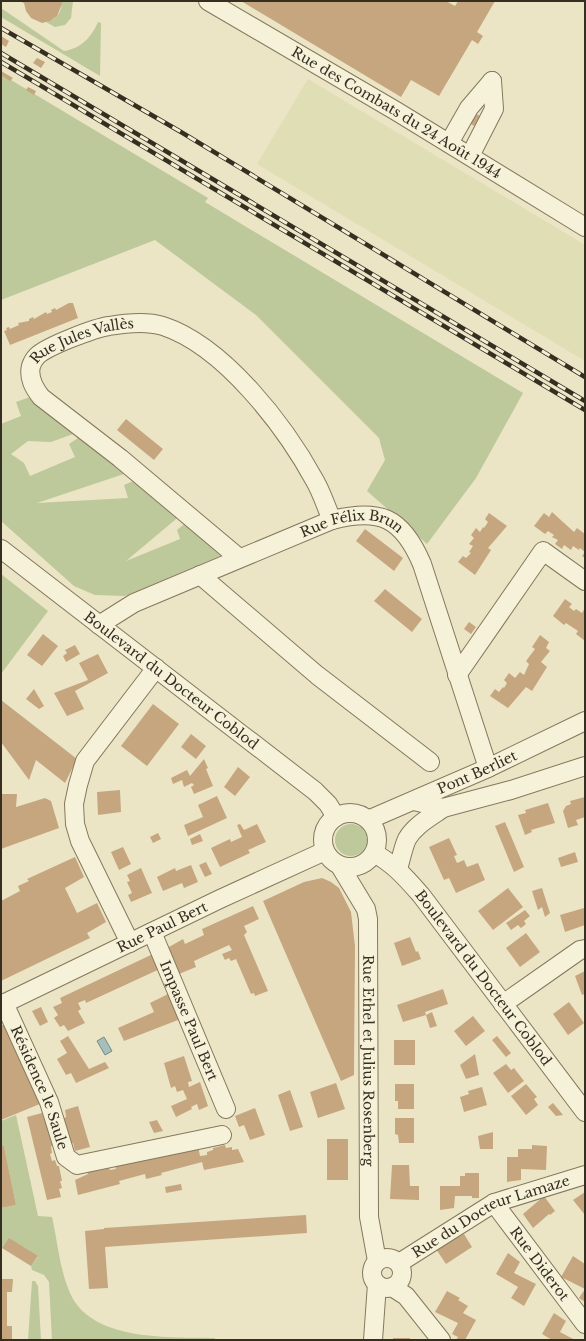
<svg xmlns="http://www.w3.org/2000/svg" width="586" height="1341" font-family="'Libre Baskerville',serif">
  <rect width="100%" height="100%" fill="#ebe5c6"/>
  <path fill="#e0deb4" d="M308,79L585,245V361L257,164Z"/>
  <path fill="#bdc89b" d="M62,1H73L71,18L65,25L55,27L46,22C57,19 62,12 62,1Z
    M1,8L64,51C80,49 92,37 98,22L101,23L100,76L1,17Z
    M1,74L208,198L205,202L523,393L476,478L427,544L367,491L385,460L379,438L256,315L155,240L1,300Z
    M30,397L76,433L51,442L28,441L11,454L24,463L30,476L75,457L69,444L81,436L130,472L37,503L128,498L124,485L138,479L182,514L126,561L180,539L177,530L188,521L210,537L220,556L125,596L95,595L74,586L1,521V424L21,416L16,402Z
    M1,574L48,611L1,674Z
    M335 840a16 16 0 1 1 32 0a16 16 0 1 1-32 0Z
    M16,1115L38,1216L52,1217C58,1243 60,1275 73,1299C98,1341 169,1337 215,1338V1340H52L49,1282L44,1275L32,1270L31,1266L38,1257L9,1239L2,1248L1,1208L16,1205L4,1146H1V1121Z
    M32,1281H35L38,1286L41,1340H28Z"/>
  <path fill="#a7bfbb" stroke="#6f8c89" d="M104,1037L112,1051L105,1055L97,1041Z"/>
  <path fill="#c6a67f" d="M19,1H62V4L57,16L50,21L42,23L31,18L26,11L24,3Z
    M241,1H446L455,6L458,1H495L477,32L483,36L478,44L472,40L439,96L411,80L401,97Z
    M1,36L9,41L6,47L1,44Z
    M37,58L45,62L41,68L33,63Z
    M1,71L13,78L10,81L1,75Z
    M28,87L36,91L34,95L26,90Z
    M473,112L480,116L474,126L468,122Z
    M69,303H73L78,318L10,345L4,331L7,330L6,328L9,327L10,329L19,325L18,323L29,321V319L33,317L34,319L46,312L47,314L52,312L51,310L55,308L56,310Z
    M126,419L163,449L154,460L117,430Z
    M552,512L574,532L577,528L585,534V558L582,556L585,552L580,548L579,550L573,546L571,550L564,545L562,549L555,544L558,540L552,537L554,535L548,531L545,534L534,526L544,513L549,517Z
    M489,513L507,526L488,548L491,550L475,575L458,562L463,556L466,558L471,553L469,552L473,546L469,544L474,538L471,535L476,528L480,532L483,527L484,528L488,522L485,519Z
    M365,529L403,558L394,571L356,541Z
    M385,589L422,619L412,632L374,601Z
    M565,599L572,604L569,607L574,611L576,609L582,613L585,608V641L576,634L578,631L566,623L564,625L553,616Z
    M469,622L476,627L471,634L464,629Z
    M43,634L58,646L42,666L27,655Z
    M540,635L549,642L546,648L550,651L541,662L547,667L532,691L526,687L508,708L490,696L495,689L499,692L503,687L504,688L507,683L504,680L509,673L515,678L520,672L524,675L529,664L526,661L535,649L532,647Z
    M75,645L80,654L66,662L63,656L67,653L65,650Z
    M98,654L108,673L75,691L84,709L67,716L54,693L88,680L79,663Z
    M34,689L44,706L39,709L26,699Z
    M1,700L77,759L65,783L36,760L29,780L1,742Z
    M153,704L179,724L147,766L121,746Z
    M191,734L206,746L196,759L181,747Z
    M204,759L208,768L206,769L213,786L194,794L191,787L194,785L192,783L184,787L182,780L173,784L171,778L187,770L190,776Z
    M238,767L250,777L235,796L224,787Z
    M120,790L121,812L98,815L97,792Z
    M1,794H17L16,807L45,798L51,801L59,828L1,849Z
    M217,796L227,818L188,836L184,825L203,817L198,805Z
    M585,797V817L576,820L578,825L568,828L563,811L566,806L571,804L570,801Z
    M548,803L555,823L531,830L532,832L525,835L518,815L526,813L525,810Z
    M505,822L524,867L514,872L495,826Z
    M240,824L244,830L257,824L266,842L248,850L250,853L220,867L211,848L230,839L231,842L242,837L237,825Z
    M158,833L161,839L153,843L150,837Z
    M200,834L203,841L192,845L190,839Z
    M449,838L457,855L454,856L457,863L464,860L467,867L478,863L485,880L456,893L449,878L444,880L429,847Z
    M123,847L131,864L119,870L111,852Z
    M575,852L578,862L561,867L558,858Z
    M75,857L84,877L65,888L77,913L97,903L106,922L87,933L90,938L1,981V901L20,891L18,886L29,881L27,879Z
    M206,862L212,874L205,877L199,865Z
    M191,865L198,882L184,888L182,883L163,891L157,877L175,868L176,871Z
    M141,868L152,893L131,902L128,895L132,893L127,882L130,881L127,875Z
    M322,878L331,882L339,888L351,912L355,946L354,1075L341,1081L263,901L304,882Z
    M508,888L523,907L493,930L478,911Z
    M542,888L550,913L545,917L542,907L538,910L532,891Z
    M253,906L259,919L244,926L247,932L244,935L268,991L255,996L254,993L251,994L236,959L231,961L229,958L225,960L222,954L232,950L229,945L194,961L196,967L179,974L169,953V947L183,939L185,944L204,935L202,929Z
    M584,908L585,925L565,932L560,915Z
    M525,910L530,916L524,921L526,924L521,928L518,925L511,930L506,923Z
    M526,933L540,952L520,967L506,948Z
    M410,937L416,952L418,951L421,959L402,966L394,943Z
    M155,953L162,968L86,1003L85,1000L78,1003L81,1009L78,1011L85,1023L68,1031L64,1025L60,1027L54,1018L58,1015L53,1007L62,1003L60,998Z
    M585,971V994L582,995L575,976Z
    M443,989L448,1004L425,1012L426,1015L403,1022L397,1005Z
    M172,992L183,1018L124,1041L118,1028L154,1012L150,1003Z
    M569,1002L584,1023L568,1035L553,1014Z
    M41,1007L48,1022L40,1026L32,1011Z
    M432,1012L437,1026L430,1028L426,1015Z
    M473,1016L485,1031L466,1046L454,1031Z
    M10,1021L47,1101L1,1120V1026Z
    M68,1036L89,1069L105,1062L109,1068L76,1083L71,1073L66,1075L57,1059L67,1053L60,1041Z
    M497,1036L511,1053L506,1057L492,1040Z
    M394,1040H415V1065H394Z
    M475,1054L479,1075L466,1079L460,1065Z
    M184,1056L192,1081L188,1082L189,1087L200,1082L208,1106L199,1110L197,1104L191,1107L192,1109L176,1117L171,1106L187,1099L183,1090L177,1092L175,1086L171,1088L164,1063Z
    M506,1064L511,1070L514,1068L524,1081L508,1093L493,1073Z
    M336,1083L345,1109L318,1118L310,1092Z
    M395,1084H414V1109H398V1101H395Z
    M526,1084L537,1097L534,1099L538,1105L526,1115L511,1096Z
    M482,1087L487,1105L464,1112L460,1097L469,1094L468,1091Z
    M290,1090L303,1127L290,1131L278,1095Z
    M553,1103L563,1115L556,1116L548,1107Z
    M78,1106L90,1147L75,1151L73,1143L70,1144L64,1118L66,1117L65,1110Z
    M255,1108L265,1135L250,1140L244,1125L239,1127L235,1116Z
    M42,1113L44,1119H46L52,1139L53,1146H51L52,1153L50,1154L52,1161L55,1160L57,1166H59L62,1181H60L62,1188L59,1189L61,1197L47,1200L27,1117Z
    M395,1118H414V1143H399L398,1135L395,1134Z
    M157,1120L163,1131L154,1133L149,1122Z
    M493,1132V1149H480L478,1136Z
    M327,1139H348V1180H327Z
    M225,1145L226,1148L232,1147V1150L238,1149L244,1162L204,1170L202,1162L161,1173L162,1175L146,1179L145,1174L119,1181L120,1184L78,1195L75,1180L88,1174L87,1171L102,1168V1170L109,1168L110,1170L116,1169L115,1166L198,1146L200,1156L207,1155V1152L213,1150V1148Z
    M532,1145L547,1146L546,1170L521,1169V1180L507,1182V1157H518V1149H532Z
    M1,1146H4L16,1205L1,1208Z
    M392,1165H409L410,1186H419V1200L390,1199Z
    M465,1173H479V1198H472V1196H455L454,1208L440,1210V1186H460V1176H465Z
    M181,1184L182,1190L166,1193L165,1187Z
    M585,1192V1215L573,1200Z
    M544,1196L555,1211L550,1215L549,1214L533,1228L523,1214Z
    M306,1215L307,1233L105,1247L108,1288L89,1289L85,1231L104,1229V1228Z
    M464,1234L472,1247L446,1264L436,1249Z
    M9,1238L38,1256L31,1266L2,1248Z
    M508,1253L520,1262L514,1273L536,1284L524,1306L511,1298L518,1287L496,1274Z
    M573,1256L585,1264V1302L579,1298L585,1289L561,1277Z
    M1,1279H13L12,1292H7V1326H12V1339H1Z
    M447,1291L460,1298L458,1300L468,1306L463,1313L476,1320L465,1340H456L458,1337L452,1334L458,1323L435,1312Z
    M554,1313L566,1321L560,1332L575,1340H552L542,1334Z
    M393,1338H410V1340H393Z"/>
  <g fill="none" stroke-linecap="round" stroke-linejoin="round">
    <g stroke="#85785d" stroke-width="20">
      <g id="minor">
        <path id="s1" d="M208,1L396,111L585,227"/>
        <path d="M449,143L469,108L492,81"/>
        <path d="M470,156L494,109L492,81"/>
        <path id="s2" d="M1,549L315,791L328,804L336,817"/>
        <path id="s3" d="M239,558L120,458L41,397C34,388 28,378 31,366C32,363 35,358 37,356C47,346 95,328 109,326C126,323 147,321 163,326C224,346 285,426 315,481C322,493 326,507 332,520"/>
        <path d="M200,575L317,675L430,762"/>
        <path id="s4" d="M99,625L134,603L332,520C380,508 402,517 422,564L488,768"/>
        <path d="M457,675L543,551L585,581"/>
        <path d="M414,801L443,808L511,790L585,766"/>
        <circle cx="350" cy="840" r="27"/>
        <path id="s5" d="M368,820L488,768L585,721"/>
        <path id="s6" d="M374,853C394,864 406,878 421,895L585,1112"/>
        <path id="s7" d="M340,866L366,909L368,919L369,1217L377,1261"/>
        <path d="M398,869C401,859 403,848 407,839C415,825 431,817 443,808"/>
        <path id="s8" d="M152,932L226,1109"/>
        <path d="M130,943L80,841L75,824L74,804L78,785L85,761L156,668"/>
        <path id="s9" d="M4,1003L49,1102L66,1157L77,1165L222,1135"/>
        <path d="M503,1004L580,950L585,949"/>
        <path id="s10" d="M1,1005L220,899L325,851"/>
        <path id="s11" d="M494,1203L585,1324"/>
        <circle cx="387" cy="1273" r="15"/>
        <path id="s12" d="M399,1263L494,1203L585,1175"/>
        <path d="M392,1287L406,1296L441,1340"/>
        <path d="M373,1340L377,1284"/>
      </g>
    </g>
    <use href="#minor" stroke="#f6f1d9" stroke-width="18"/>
    <g stroke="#362e20" stroke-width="4.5">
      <path id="rail" d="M1,28L181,132L585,377
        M1,53L585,401
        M1,62L585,410"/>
    </g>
    <use href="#rail" stroke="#f3eed5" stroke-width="3" stroke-dasharray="9" stroke-linecap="butt"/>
  </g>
  <g text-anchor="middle" stroke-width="3.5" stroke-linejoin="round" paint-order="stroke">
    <g font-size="14" fill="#362e20" stroke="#f3eed5">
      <text dy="5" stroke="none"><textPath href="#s1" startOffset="219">Rue des Combats du 24 Août 1944</textPath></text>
      <text dy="5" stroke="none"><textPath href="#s3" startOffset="349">Rue Jules Vallès</textPath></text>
      <text dy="5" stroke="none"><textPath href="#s4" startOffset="276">Rue Félix Brun</textPath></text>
      <text dy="5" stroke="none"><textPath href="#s2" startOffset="215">Boulevard du Docteur Coblod</textPath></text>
      <text dy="5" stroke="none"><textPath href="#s5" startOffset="119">Pont Berliet</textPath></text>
      <text dy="5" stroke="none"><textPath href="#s10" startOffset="179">Rue Paul Bert</textPath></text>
      <text dy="5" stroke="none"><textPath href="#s6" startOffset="167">Boulevard du Docteur Coblod</textPath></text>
      <text dy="5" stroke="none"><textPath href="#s8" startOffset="96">Impasse Paul Bert</textPath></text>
      <text dy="5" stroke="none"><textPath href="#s7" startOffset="202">Rue Ethel et Julius Rosenberg</textPath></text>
      <text dy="5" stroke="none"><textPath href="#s9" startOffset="92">Résidence le Saule</textPath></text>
      <text dy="5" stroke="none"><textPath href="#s12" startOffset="104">Rue du Docteur Lamaze</textPath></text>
      <text dy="5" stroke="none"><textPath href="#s11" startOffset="76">Rue Diderot</textPath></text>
    </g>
  </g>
  <rect width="586" height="1341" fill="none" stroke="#362e20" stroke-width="4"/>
</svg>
